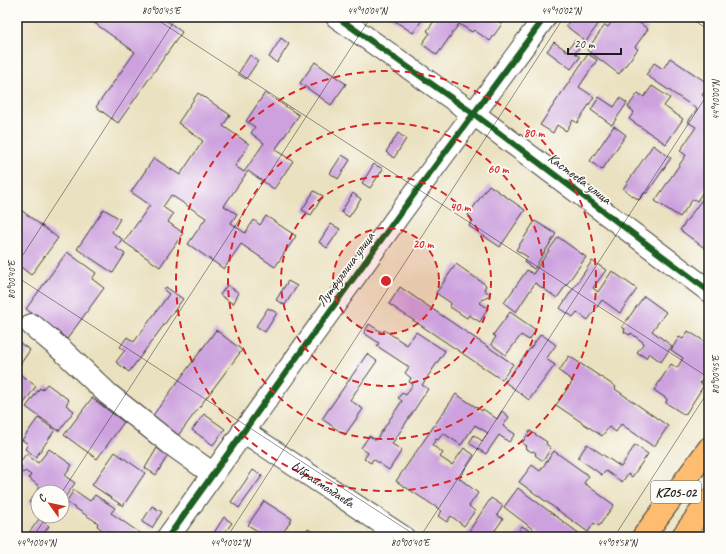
<svg xmlns="http://www.w3.org/2000/svg" width="726" height="554" font-family="Caveat,sans-serif">
  <rect width="100%" height="100%" fill="#fdfcf7"/>
  <filter id="ink" filterUnits="userSpaceOnUse"><feTurbulence type="fractalNoise" baseFrequency=".025" numOctaves="2"/><feDisplacementMap in="SourceGraphic" scale="8" xChannelSelector="R" yChannelSelector="G"/><feConvolveMatrix kernelMatrix="1 2 1 2 8 2 1 2 1" color-interpolation-filters="sRGB"/></filter>
  <filter id="wash" filterUnits="userSpaceOnUse"><feTurbulence type="fractalNoise" baseFrequency=".012" numOctaves="4" result="noise"/><feDisplacementMap in="SourceGraphic" scale="16" xChannelSelector="R" yChannelSelector="G"/><feGaussianBlur stdDeviation="0.9" result="paint"/><feColorMatrix in="noise" values="0 0 0 0 0 0 0 0 0 0 0 0 0 0 0 0 0 1.4 0 .05"/><feComposite in="paint" operator="in"/></filter>
  <g filter="url(#wash)">
    <rect width="100%" height="100%" fill="#eae1c0"/>
    <g id="blocks">
      <path fill="#cca1de" d="M86,17H162L182,32L118,123L96,107L135,52Z
        M389,17H424L413,33Z
        M437,17H501L498,21L502,24L490,41L474,30L472,32L459,24L437,55L422,44L430,33L427,31Z
        M572,17H598L601,20L586,41L566,26Z
        M615,17H631L648,29L635,47L638,49L619,74L587,50L605,25L608,27Z
        M281,38L289,44L277,63L269,57Z
        M575,40L581,45L575,53L580,57L571,69L547,51L554,42L567,51Z
        M588,54L597,60L579,87L594,97L577,123L573,120L566,131L557,125L553,133L540,125Z
        M250,55L258,61L246,79L238,74Z
        M670,58L709,84L702,95L708,99L709,97V183L697,201L693,199L680,217L655,201L686,155L680,151L696,127L688,122L697,109L646,75L654,63L663,69Z
        M315,62L346,84L331,105L300,83Z
        M652,86L670,98L664,106L683,119L666,144L629,119L634,112L628,107L638,93L644,97Z
        M198,93L230,115L223,126L249,144L235,166L244,172L264,143L251,133L255,127L246,121L265,93L299,115L275,150L293,161L274,189L248,171L224,206L237,214L231,223L245,233L254,220L260,225L266,216L296,236L275,267L241,244L224,269L188,244L206,218L171,195L163,207L173,214L168,222L183,233L160,267L124,242L150,205L131,192L154,158L180,175L203,141L178,123Z
        M599,97L614,107L620,98L627,103L612,125L591,110Z
        M614,126L626,135L602,170L590,161Z
        M398,133L406,139L394,158L386,152Z
        M653,145L671,158L647,193H644L639,200L623,189Z
        M342,155L350,160L338,179L330,173Z
        M374,164L383,169L370,188L362,183Z
        M17,168L22,172L17,178Z
        M489,185L525,210L500,247L469,226L472,220L468,215Z
        M314,191L323,196L311,215L302,210Z
        M353,193L361,199L349,217L341,212Z
        M703,198L708,202L709,200V246L706,249L680,230Z
        M17,207L58,238L31,275L17,264Z
        M104,209L120,219L112,232L122,239L116,248L125,254L113,273L77,249Z
        M535,221L556,234L534,269L524,262L528,257L516,250Z
        M331,224L340,229L327,248L319,242Z
        M558,237L586,257L557,298L535,283L516,312L504,303L527,270L533,274Z
        M67,252L96,273L92,279L104,288L67,339L26,309Z
        M592,261L606,270L593,288L598,292L612,271L637,289L620,313L602,300L588,320L577,312L573,317L560,308Z
        M456,264L486,285L484,290L490,294L485,299H483L480,303L488,308L480,322L469,315L467,318L450,307L451,303L436,293Z
        M288,281L297,286L285,305L276,300Z
        M227,285L239,293L233,304L220,295Z
        M166,287L183,299L129,372L116,362L125,350L120,347L127,337L134,342L169,294L164,290Z
        M400,287L513,364L502,380L389,304Z
        M644,296L666,312L652,331L672,346L661,362L649,353L646,358L637,352L644,343L631,333L630,335L624,332L625,329L622,327Z
        M268,308L277,313L265,332L256,326Z
        M510,312L536,330L529,340L521,335L506,355L491,344L496,337L493,335Z
        M369,324L383,333L384,330L407,345L416,332L445,351L422,385L428,389L392,444L402,450L389,470L373,459L371,463L364,459L368,453L361,448L369,436L376,440L402,401L398,398L402,393L406,395L413,384L409,382L411,378L405,373L409,367L377,346L379,343L364,333Z
        M216,330L242,350L177,437L151,418Z
        M688,331L709,344V370L700,383L704,385L685,415L666,403L667,399L654,390L671,364L677,368L683,358L671,350L679,337L683,339Z
        M541,334L556,345L546,359L555,365L529,400L505,382Z
        M17,341L30,350L17,369Z
        M367,354L377,361L350,400L363,409L345,435L322,419Z
        M569,356L616,387L615,389L668,426L654,447L621,424L616,432L609,427L602,436L556,405L573,381L559,371Z
        M17,372L36,386L18,412L17,411Z
        M47,384L69,400L66,405L74,411L59,431L26,407L40,388L42,390Z
        M456,394L482,411L483,409L497,419L502,411L509,417L503,426L515,434L509,442L499,435L486,454L469,443L474,435L482,441L488,433L475,425L461,445L443,433L438,440L436,439L432,445L443,453L440,457L452,465L464,448L474,455L459,478L478,493L469,506L475,511L464,526L451,516L447,522L438,516L442,511L396,481Z
        M92,398L124,422L97,459L64,435Z
        M204,414L225,429L213,445L192,430Z
        M38,418L55,430L36,457L25,449L28,444L22,440Z
        M530,431L547,442L546,444L551,448L543,461L535,455L536,453L533,451L532,452L525,448L527,446L522,443Z
        M587,444L621,467L635,445L648,454L632,477L628,474L622,482L606,471L602,475L578,458Z
        M157,448L168,455L156,475L145,468Z
        M49,449L72,465L65,476L75,483L62,502V492H38V508L29,502L40,487L29,478L31,475L25,471L23,473L20,471L22,467L18,465L26,454L38,463Z
        M554,451L589,476L584,483L614,505L599,526L594,523L588,532L519,482L532,465L540,471Z
        M115,452L145,473L123,506L92,485Z
        M253,470L262,476L239,508L231,502Z
        M518,488L584,537H543L504,507Z
        M74,490L90,501L95,495L115,508L111,513L146,537H118L108,531L105,532L97,526L98,523L66,502Z
        M491,498L503,506L497,515L503,519L493,533L500,537H465Z
        M264,501L292,519L280,537H267L248,525Z
        M152,506L162,512L152,528L142,522Z
        M224,517L232,523L221,537H213L212,536Z
        M39,519L49,526L41,537H26Z
        M522,526L539,537H515Z
        M308,529L321,537H303Z
        M92,533L97,537H83L85,534L90,537Z"/>
    </g>
  </g>
  <g filter="url(#ink)">
    <use href="#blocks" fill-opacity="0" stroke="#3b3a35" stroke-width="1"/>
    <g fill="none" stroke-linecap="round" stroke-linejoin="round">
      <g stroke="#3b3a35" stroke-width="24">
        <g id="minor">
          <path d="M337,17L474,114L709,291"/>
          <path d="M32,325L63,351L108,394L171,444L213,474"/>
          <path id="s1" d="M243,431L403,537"/>
          <path d="M168,537L401,212L545,17"/>
        </g>
      </g>
      <g stroke="#3b3a35" stroke-width="24">
        <path id="highway" d="M643,537L709,448
          M682,537L709,500"/>
      </g>
      <use href="#minor" stroke="#fff" stroke-width="22"/>
      <use href="#highway" stroke="#febc70" stroke-width="22"/>
      <g stroke="#fdfcf7" stroke-width="8">
        <path id="cycleway" d="M337,17L474,114L709,291
          M168,537L401,212L545,17"/>
      </g>
      <use href="#cycleway" stroke="#1b5e20" stroke-width="6"/>
    </g>
  </g>
  <path fill="none" stroke="#1c1c1c" stroke-width="1" stroke-opacity="0.45" d="M153,17L709,378M689,17L709,30M17,264L177,17M17,277L418,537M62,492L371,17M33,537L47,516M227,537L564,17M420,537L709,92M614,537L709,390"/>
  <circle cx="386" cy="281" r="53" fill="#d62828" fill-opacity=".12"/>
  <g fill="none" stroke="#d62828" stroke-width="2" stroke-dasharray="7 5">
    <circle cx="386" cy="281" r="53"/>
    <circle cx="386" cy="281" r="105"/>
    <circle cx="386" cy="281" r="158"/>
    <circle cx="386" cy="281" r="210"/>
  </g>
  <g text-anchor="middle" stroke-width="3.5" stroke-linejoin="round" paint-order="stroke">
    <rect fill="#fdfcf7" stroke="#605f5e" stroke-width="1" x="651" y="481" width="50" height="22" rx="3"/>
    <g font-size="13" font-weight="bold" fill="#1c1c1c">
      <text x="676" y="497">KZ05-02</text>
    </g>
    <g font-size="14" fill="#1c1c1c" stroke="#fdfcf7">
      <text transform="translate(580 178) rotate(37)" y="5">Кастеева улица</text>
      <text transform="translate(345 269) rotate(-54)" y="5">Лутфуллина улица</text>
      <text dy="5" stroke="none"><textPath href="#s1" startOffset="96">Ыбраймолдаева</textPath></text>
    </g>
  </g>
  <circle cx="386" cy="281" r="6" fill="#d62828" stroke="#fdfcf7" stroke-width="2"/>
  <g font-size="12" text-anchor="middle" font-weight="bold" fill="#d62828" stroke="#fdfcf7" stroke-width="3.5" stroke-linejoin="round" paint-order="stroke">
    <text x="534" y="137">80 m</text>
    <text x="498" y="173">60 m</text>
    <text x="460" y="211">40 m</text>
    <text x="423" y="248">20 m</text>
  </g>
  <rect width="726" height="554" fill="none" stroke="#fdfcf7" stroke-width="44"/>
  <g transform="translate(50 504) rotate(303)"><circle r="19" fill="#fdfcf7" stroke="#a3a29f"/>
  <path d="M0-3L7 15L0 10L-7 15Z" fill="#c8321e"/>
  <text y="-6" font-size="11" font-weight="bold" text-anchor="middle" fill="#1c1c1c">С</text>
  </g>
  <path d="M568 48v6h53v-6" fill="none" stroke="#1c1c1c" stroke-width="2"/>
  <text x="574" y="48" font-size="12" fill="#1c1c1c" stroke="#fdfcf7" stroke-width="3" paint-order="stroke">20 m</text>
  <rect x="22" y="22" width="682" height="510" fill="none" stroke="#1c1c1c" stroke-width="1.5"/>
  <g font-size="10" text-anchor="middle" fill="#1c1c1c">
    <text x="161" y="14">80°00'45"E</text>
    <text x="367" y="14">44°10'04"N</text>
    <text x="561" y="14">44°10'02"N</text>
    <text transform="translate(715 100) rotate(-90)" y="4">44°10'00"N</text>
    <text transform="translate(11 280) rotate(-90)" y="4">80°00'40"E</text>
    <text transform="translate(715 375) rotate(-90)" y="4">80°00'45"E</text>
    <text x="36" y="546">44°10'04"N</text>
    <text x="230" y="546">44°10'02"N</text>
    <text x="410" y="546">80°00'40"E</text>
    <text x="617" y="546">44°09'58"N</text>
  </g>
</svg>
